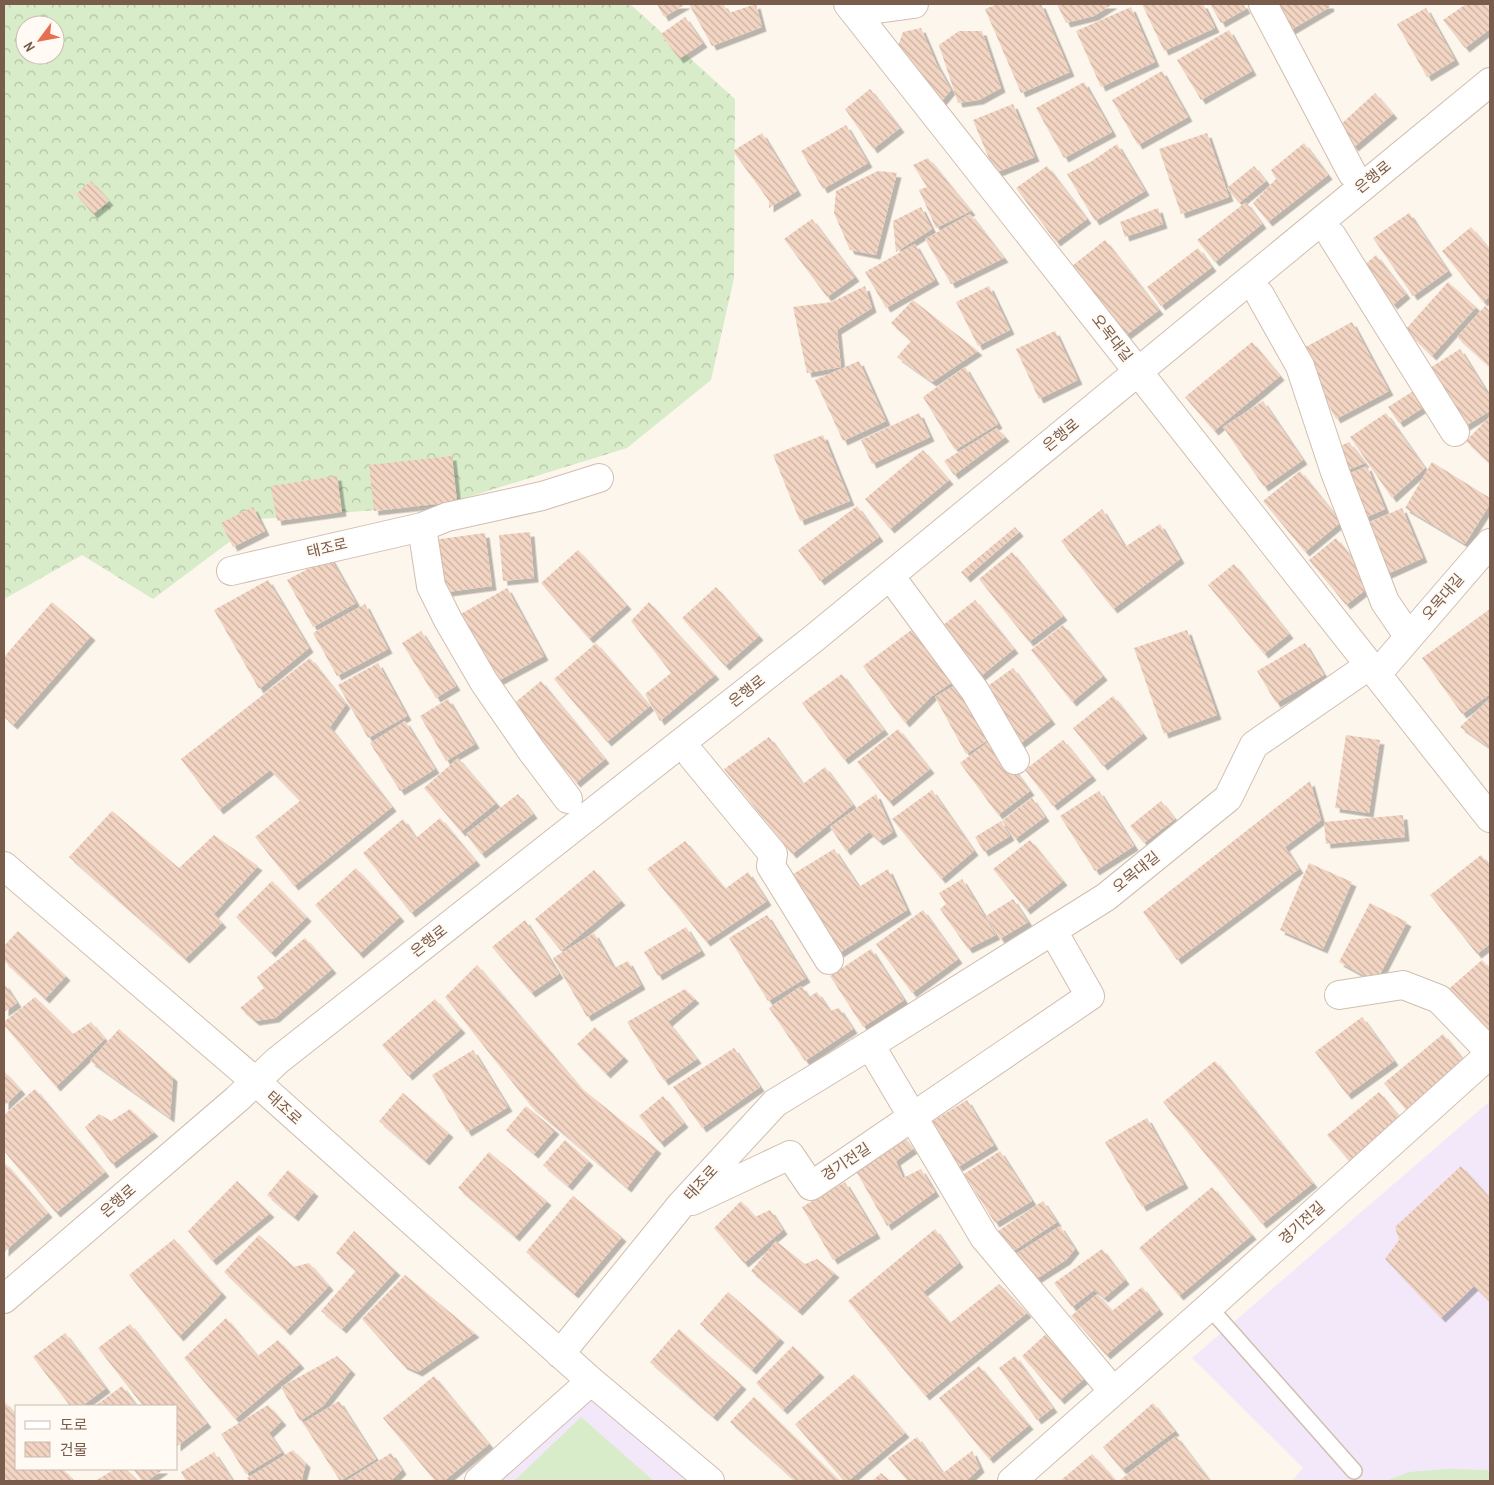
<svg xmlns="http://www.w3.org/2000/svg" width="1494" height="1485" font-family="'Archivo Narrow','Noto Sans KR',sans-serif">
  <defs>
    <pattern id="forest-crowns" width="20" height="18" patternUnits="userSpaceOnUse" patternTransform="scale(1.25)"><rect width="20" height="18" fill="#d8ecc9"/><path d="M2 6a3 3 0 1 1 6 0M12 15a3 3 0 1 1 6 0" fill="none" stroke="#b4c2a5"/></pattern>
    <pattern id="building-back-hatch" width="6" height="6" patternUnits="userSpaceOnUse" patternTransform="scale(1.25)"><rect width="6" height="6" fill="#f3d5c3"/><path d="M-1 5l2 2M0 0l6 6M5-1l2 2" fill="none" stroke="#cab0a1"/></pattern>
    <filter id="shadow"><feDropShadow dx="4.5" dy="4.5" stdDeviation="0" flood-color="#0004"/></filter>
  </defs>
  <rect width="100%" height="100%" fill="#fdf6ec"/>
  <path fill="#f3e8fa" d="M1490,1101V1481H1292L1303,1468L1192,1358Z
    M591,1381L710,1481H479Z"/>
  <path fill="#d8ecc9" d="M581,1417L654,1481H514Z
    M1449,1469L1487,1470L1490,1473V1481H1386L1409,1472Z"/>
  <path fill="url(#forest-crowns)" fill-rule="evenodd" d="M4,4H630L735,99L734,278L711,380L627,448L442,505L260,519L153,599L82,555L4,599ZM25,25H55V55H25Z"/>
  <path fill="url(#building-back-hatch)" filter="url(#shadow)" d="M657,4H686L664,17Z
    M689,4H723L729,13L756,4L762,27L712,46Z
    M998,4H1041L1070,72L1021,93L985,9Z
    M1057,4H1113L1094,16L1066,23Z
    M1142,4H1203L1215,28L1164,51Z
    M1210,4H1243L1246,9L1221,23Z
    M1269,4H1329L1330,7L1284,34Z
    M1466,4H1490V29L1465,48L1443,20Z
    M1131,7L1155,62L1101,87L1076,31Z
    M1426,8L1455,60L1427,77L1397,24Z
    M685,17L703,43L679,59L661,34Z
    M921,28L936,63L951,90L940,103L896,52L903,32Z
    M1229,30L1252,71L1201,100L1177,60Z
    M959,31H982L1001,88L979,100L958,103L939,45Z
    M1162,71L1188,117L1138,145L1112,100Z
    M1084,82L1112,132L1064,158L1036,108Z
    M870,89L900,128L873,149L845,109Z
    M1375,93L1393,114L1354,147L1338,127Z
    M1013,104L1035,157L995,173L973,120Z
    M846,125L868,163L823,189L801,151Z
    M762,133L797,191L769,208V201L733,151Z
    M1207,133L1229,197L1181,214L1159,149Z
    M1304,143L1328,175L1268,222L1253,203L1276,179L1271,170Z
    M1117,144L1145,191L1095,221L1067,174L1092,161Z
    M928,158L971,211L936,228L919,190L927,187L913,165Z
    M1047,166L1087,219L1056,242L1016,188Z
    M1254,166L1266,181L1239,203L1227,188Z
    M878,171L897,173L876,255L850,250L834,213L836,191Z
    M91,181L109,201L93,214L76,194Z
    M1246,202L1262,224L1215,262L1197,240Z
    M921,207L932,229L896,252L893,221Z
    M1158,208L1163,224L1125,237L1120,222Z
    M1409,213L1448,271L1413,296L1373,238Z
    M970,214L1004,258L951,284L925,239Z
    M812,219L855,277L827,297L784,239Z
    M1471,227L1490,250V296L1483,302L1442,251Z
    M1105,240L1159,310L1125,336L1072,266Z
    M915,244L935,280L886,308L865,272Z
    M1198,248L1212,267L1161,306L1147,287Z
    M1376,255L1406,294L1393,305L1362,267Z
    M1448,282L1476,307L1432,356L1405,330Z
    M865,286L872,308L837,330L841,367L807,373L793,307L832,302Z
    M989,286L1010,330L978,346L956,302Z
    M913,300L978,351L932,382L897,357L911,341L891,323Z
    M1485,306L1490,311V367L1457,337Z
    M1352,322L1389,391L1336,419L1300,350Z
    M1055,331L1078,380L1039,399L1016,349Z
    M1252,342L1280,376L1214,431L1185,397Z
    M1460,349L1490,397V411L1462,428L1425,371Z
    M859,361L886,421L843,441L815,380Z
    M965,367L998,424L955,450L923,397Z
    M1418,388L1429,404L1399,423L1388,407Z
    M1263,401L1303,460L1264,487L1223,427Z
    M919,413L930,437L872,464L861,440Z
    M1386,413L1425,468L1392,498L1350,437Z
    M1490,416V464L1466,441Z
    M997,428L1005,437L954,475L944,461Z
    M823,435L850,501L800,521L773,455Z
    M1349,442L1365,463L1341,473L1329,451Z
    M923,450L949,480L890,529L865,499Z
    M452,456L457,502L374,511L369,465Z
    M1432,462L1490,498V504L1465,544L1405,508Z
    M1367,466L1385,509L1360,520L1341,477Z
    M1300,471L1341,522L1305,552L1263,501Z
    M337,476L342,512L277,521L271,486Z
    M857,506L879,537L820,581L798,550Z
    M253,507L265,531L233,547L221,523Z
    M1402,508L1423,558L1383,576L1361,526Z
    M1102,509L1125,547L1160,524L1180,559L1113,609L1061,541Z
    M1015,527L1019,532L966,578L961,572Z
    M530,532L534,578L503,581L499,535Z
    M485,533L492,586L440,593L433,540Z
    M1336,538L1373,584L1346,605L1309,560Z
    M578,550L627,605L589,639L541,583Z
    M1012,552L1063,616L1029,642L979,579Z
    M330,557L356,603L313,627L287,580Z
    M1234,564L1289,634L1264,654L1208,585Z
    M268,580L309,648L259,689L214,610Z
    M716,587L759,636L725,666L682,618Z
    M507,588L544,656L496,682L459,615Z
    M975,600L1014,649L976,680L937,630Z
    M52,602L91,636L13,725L4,717V657Z
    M649,602L715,675L660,721L645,694L671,673L631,621Z
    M365,604L388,649L337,676L313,633Z
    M1490,609V694L1462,714L1422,658Z
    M1063,625L1103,676L1072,702L1031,650Z
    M914,628L951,683L932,696L905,723L863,666Z
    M1187,630L1217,715L1164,734L1134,648Z
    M421,631L456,686L436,698L402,643Z
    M596,643L650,706L607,742L554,679Z
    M1305,643L1324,675L1276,703L1257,671Z
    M310,658L346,704L330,727L392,807L294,886L255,837L300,801L270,770L219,810L181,759Z
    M378,663L407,716L368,738L338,685Z
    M1013,668L1051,720L1017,746L978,693Z
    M842,674L884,730L844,760L802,703Z
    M541,681L605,759L576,783L512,705Z
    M962,681L996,735L966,754L935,697Z
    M1113,696L1143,734L1103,766L1073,728Z
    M1490,698V748L1460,727Z
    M448,699L475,744L446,761L420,716Z
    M405,721L435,769L400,791L370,743Z
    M898,729L930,769L889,802L857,762Z
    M1346,735L1380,740L1369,813L1335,808Z
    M769,737L803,784L825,767L853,805L792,854L724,769Z
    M992,739L1030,791L998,815L960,763Z
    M1063,740L1092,776L1053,806L1025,770Z
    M458,758L496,803L461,832L424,788Z
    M1310,781L1321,820L1285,847L1299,869L1177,960L1143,912Z
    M932,790L974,851L941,879L892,819Z
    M1099,791L1134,846L1095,871L1060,816Z
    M518,794L533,814L481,854L466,834Z
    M876,794L893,832L879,841L869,832L846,851L830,827Z
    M1032,798L1045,817L1015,839L1002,821Z
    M1161,801L1175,819L1144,843L1130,826Z
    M112,811L179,868L214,835L258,866L214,914L222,923L185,959L69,857Z
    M1403,815L1405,837L1326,844L1324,822Z
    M440,818L476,861L411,913L363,853L403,819L416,838Z
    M1001,821L1010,836L984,852L975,837Z
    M1030,840L1063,881L1026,910L993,869Z
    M685,841L725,889L748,872L767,901L706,942L647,869Z
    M834,849L859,887L888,869L907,910L836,955L785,879Z
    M1481,855L1490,867V944L1477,954L1430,895Z
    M1309,863L1352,882L1323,949L1280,930Z
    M356,868L400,917L359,954L315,905Z
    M594,870L621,901L561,951L535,919Z
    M962,879L996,935L968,949L940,909L946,904L939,893Z
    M272,881L307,917L271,953L236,917Z
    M1013,899L1028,922L1000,939L986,916Z
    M1370,903L1407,922L1376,982L1339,962Z
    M923,910L958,959L912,993L876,944Z
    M767,915L806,978L768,1001L729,938Z
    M525,920L559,974L531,993L492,947Z
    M686,927L701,951L658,976L644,952Z
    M18,931L66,976L45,999L4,961V946Z
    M594,933L614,968L628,961L641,985L587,1017L553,958Z
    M305,938L332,969L275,1018L255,1021L240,1008L264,988L257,977Z
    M871,949L904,1000L863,1027L830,976Z
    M1482,960L1490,969V1032L1483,1038L1444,993Z
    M477,965L580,1087L657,1149L627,1188L531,1106L445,997Z
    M4,983L17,1003L4,1012Z
    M801,986L809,997L817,992L830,1011L839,1008L853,1029L805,1061L769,1008Z
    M685,989L695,999L668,1022L697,1059L664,1081L627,1022Z
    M35,997L73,1034L91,1022L105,1039L56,1087L4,1025V1022Z
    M435,999L461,1029L408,1076L382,1045Z
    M1362,1017L1394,1061L1347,1095L1315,1052Z
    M595,1027L624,1057L606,1074L577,1044Z
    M119,1029L173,1077L170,1118L90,1061Z
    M1443,1034L1467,1064L1408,1112L1384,1083Z
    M734,1048L760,1087L702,1128L673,1087Z
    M473,1050L508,1107L467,1132L432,1075Z
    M1215,1061L1313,1183L1262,1224L1163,1102Z
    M4,1071L21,1090L4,1106Z
    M35,1089L105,1172L56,1213L4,1151V1115Z
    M1379,1092L1401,1119L1350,1162L1327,1135Z
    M403,1093L449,1133L425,1161L379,1121Z
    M663,1096L684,1123L660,1143L639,1116Z
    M967,1100L994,1145L958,1167L930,1123Z
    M526,1106L555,1130L534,1154L506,1130Z
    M130,1109L154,1132L112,1164L85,1127L99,1114L111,1121Z
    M1147,1118L1184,1184L1142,1207L1105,1142Z
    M900,1133L913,1149L896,1161L903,1178L921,1169L935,1192L887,1226L852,1164Z
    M565,1140L589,1161L568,1186L543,1165Z
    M1000,1151L1032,1201L995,1223L964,1174Z
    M489,1152L547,1201L515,1237L458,1188Z
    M4,1162L48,1213L4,1252Z
    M1461,1166L1490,1198V1302L1474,1286L1441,1318L1385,1259L1399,1240L1395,1227Z
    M288,1170L314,1192L294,1217L267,1195Z
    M237,1181L270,1213L212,1261L188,1231Z
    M845,1182L876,1234L833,1260L802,1207Z
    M1212,1187L1252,1235L1179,1296L1139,1248Z
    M573,1196L622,1237L574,1294L526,1252Z
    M741,1201L755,1217L770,1210L783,1230L744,1263L714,1228Z
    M1043,1201L1057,1222L1012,1252L998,1231Z
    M1060,1226L1075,1249L1066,1260L1036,1279L1014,1255Z
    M935,1229L959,1263L923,1292L950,1323L999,1284L1027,1313L925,1396L848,1301Z
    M354,1231L396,1271L342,1329L321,1311L356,1271L336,1253Z
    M259,1235L294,1267L309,1263L329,1286L286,1331L224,1272Z
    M174,1239L222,1293L179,1337L129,1275Z
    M776,1241L805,1264L817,1259L835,1273L798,1311L751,1271Z
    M1102,1249L1125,1280L1104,1298L1094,1290L1072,1307L1054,1283Z
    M405,1275L475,1333L418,1372L403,1365L362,1319Z
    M1142,1287L1159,1310L1106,1355L1071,1316L1097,1294L1112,1311Z
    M728,1292L780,1338L752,1370L700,1324Z
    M226,1318L258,1356L278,1340L300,1364L235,1419L184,1358Z
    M130,1324L207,1423L176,1447V1406H143L98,1348Z
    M679,1329L742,1385L713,1417L650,1362Z
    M65,1333L106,1388L82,1406H70L33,1357Z
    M1046,1334L1085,1378L1060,1400L1022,1356Z
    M793,1346L820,1373L783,1410L756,1383Z
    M337,1356L351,1370L323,1406L300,1421L281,1387Z
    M1015,1356L1053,1408L1037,1420L999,1368Z
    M979,1366L1029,1425L989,1459L939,1398Z
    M854,1374L905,1433L848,1481H844L795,1424Z
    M434,1376L489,1444L444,1481H435L383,1418Z
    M122,1386L137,1406H95Z
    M754,1397L840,1481H795L730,1422Z
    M4,1401L16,1415V1469H63L72,1479L70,1481H4Z
    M339,1401L376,1459L340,1481L303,1423Z
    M1153,1403L1175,1431L1122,1470L1103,1447Z
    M268,1405L282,1421L269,1433L282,1452L246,1474L221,1434Z
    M1176,1436L1210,1481H1122L1120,1480Z
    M917,1437L943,1473L972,1451L980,1468L966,1481H908L888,1458Z
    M293,1450L306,1463L302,1479L303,1481H250L247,1478Z
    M214,1452L233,1481H186L181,1472Z
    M391,1453L402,1470L391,1481H346Z
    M1092,1454L1116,1481H1060Z
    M115,1469H126L138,1481H95Z
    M133,1469H164L147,1481H142Z
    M881,1473L890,1481H872Z"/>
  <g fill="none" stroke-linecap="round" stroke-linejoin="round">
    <g stroke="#d1beb0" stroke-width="18">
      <path id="service" d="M1209,1307L1354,1471"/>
    </g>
    <g stroke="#d1beb0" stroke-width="30">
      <path id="minor" d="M848,4L1490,818
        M1263,4L1352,173
        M855,12L914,4
        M1332,236L1455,432
        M1260,295L1300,366L1335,472L1385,602L1409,637
        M422,527L431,586L448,620L484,682L531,750L568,799
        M231,571L422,527L447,517L542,496L599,478
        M899,588L975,691L1015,760
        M1377,674L1490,543
        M692,756L773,854L771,866L829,960
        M4,866L255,1081L591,1381L710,1481
        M1339,995L1403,985L1439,999L1490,1052
        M870,1045L984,1237L1113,1391
        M692,1201L790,1155L811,1186L1090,996L1053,931
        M4,1299L237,1099L277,1061L813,639L1490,82
        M560,1354L680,1206L775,1103L870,1045L1106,897L1228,798L1254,745L1370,665
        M479,1481L591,1381
        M1012,1481L1209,1307L1490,1054"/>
    </g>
    <use href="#service" stroke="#fff" stroke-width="15"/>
    <use href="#minor" stroke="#fff" stroke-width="28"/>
  </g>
  <g text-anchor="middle" stroke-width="4" stroke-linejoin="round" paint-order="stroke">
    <g font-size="15" fill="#7a5c4d" stroke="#fffaf3">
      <text transform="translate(1373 177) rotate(-39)" y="5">은행로</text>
      <text transform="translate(1112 338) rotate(52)" y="5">오목대길</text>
      <text transform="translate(1061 435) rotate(-39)" y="5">은행로</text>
      <text transform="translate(327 548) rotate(-13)" y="5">태조로</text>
      <text transform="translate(1443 597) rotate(-49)" y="5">오목대길</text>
      <text transform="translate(747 691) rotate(-38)" y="5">은행로</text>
      <text transform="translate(1136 872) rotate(-39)" y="5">오목대길</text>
      <text transform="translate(429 941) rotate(-38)" y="5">은행로</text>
      <text transform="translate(284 1108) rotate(42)" y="5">태조로</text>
      <text transform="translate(846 1162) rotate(-34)" y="5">경기전길</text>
      <text transform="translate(701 1183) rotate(-47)" y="5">태조로</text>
      <text transform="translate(118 1201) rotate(-41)" y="5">은행로</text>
      <text transform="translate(1302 1223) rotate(-42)" y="5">경기전길</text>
    </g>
  </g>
  <rect width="1494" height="1485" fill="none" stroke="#7a5c4d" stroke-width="10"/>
  <rect x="15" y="1405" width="162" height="65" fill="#fffaf3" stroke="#cabbb1"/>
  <rect x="25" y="1421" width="25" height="8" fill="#ffffff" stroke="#cabbb1"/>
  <text x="60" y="1430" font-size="15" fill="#7a5c4d">도로</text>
  <rect x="25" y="1442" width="25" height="15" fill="url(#building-back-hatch)" stroke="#cabbb1"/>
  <text x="60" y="1455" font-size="15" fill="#7a5c4d">건물</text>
  <g transform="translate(40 40) rotate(238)"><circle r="24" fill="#fffaf3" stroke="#cabbb1"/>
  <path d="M0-4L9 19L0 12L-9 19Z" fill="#e76f51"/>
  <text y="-8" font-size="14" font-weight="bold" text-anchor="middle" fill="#7a5c4d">N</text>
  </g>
</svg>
